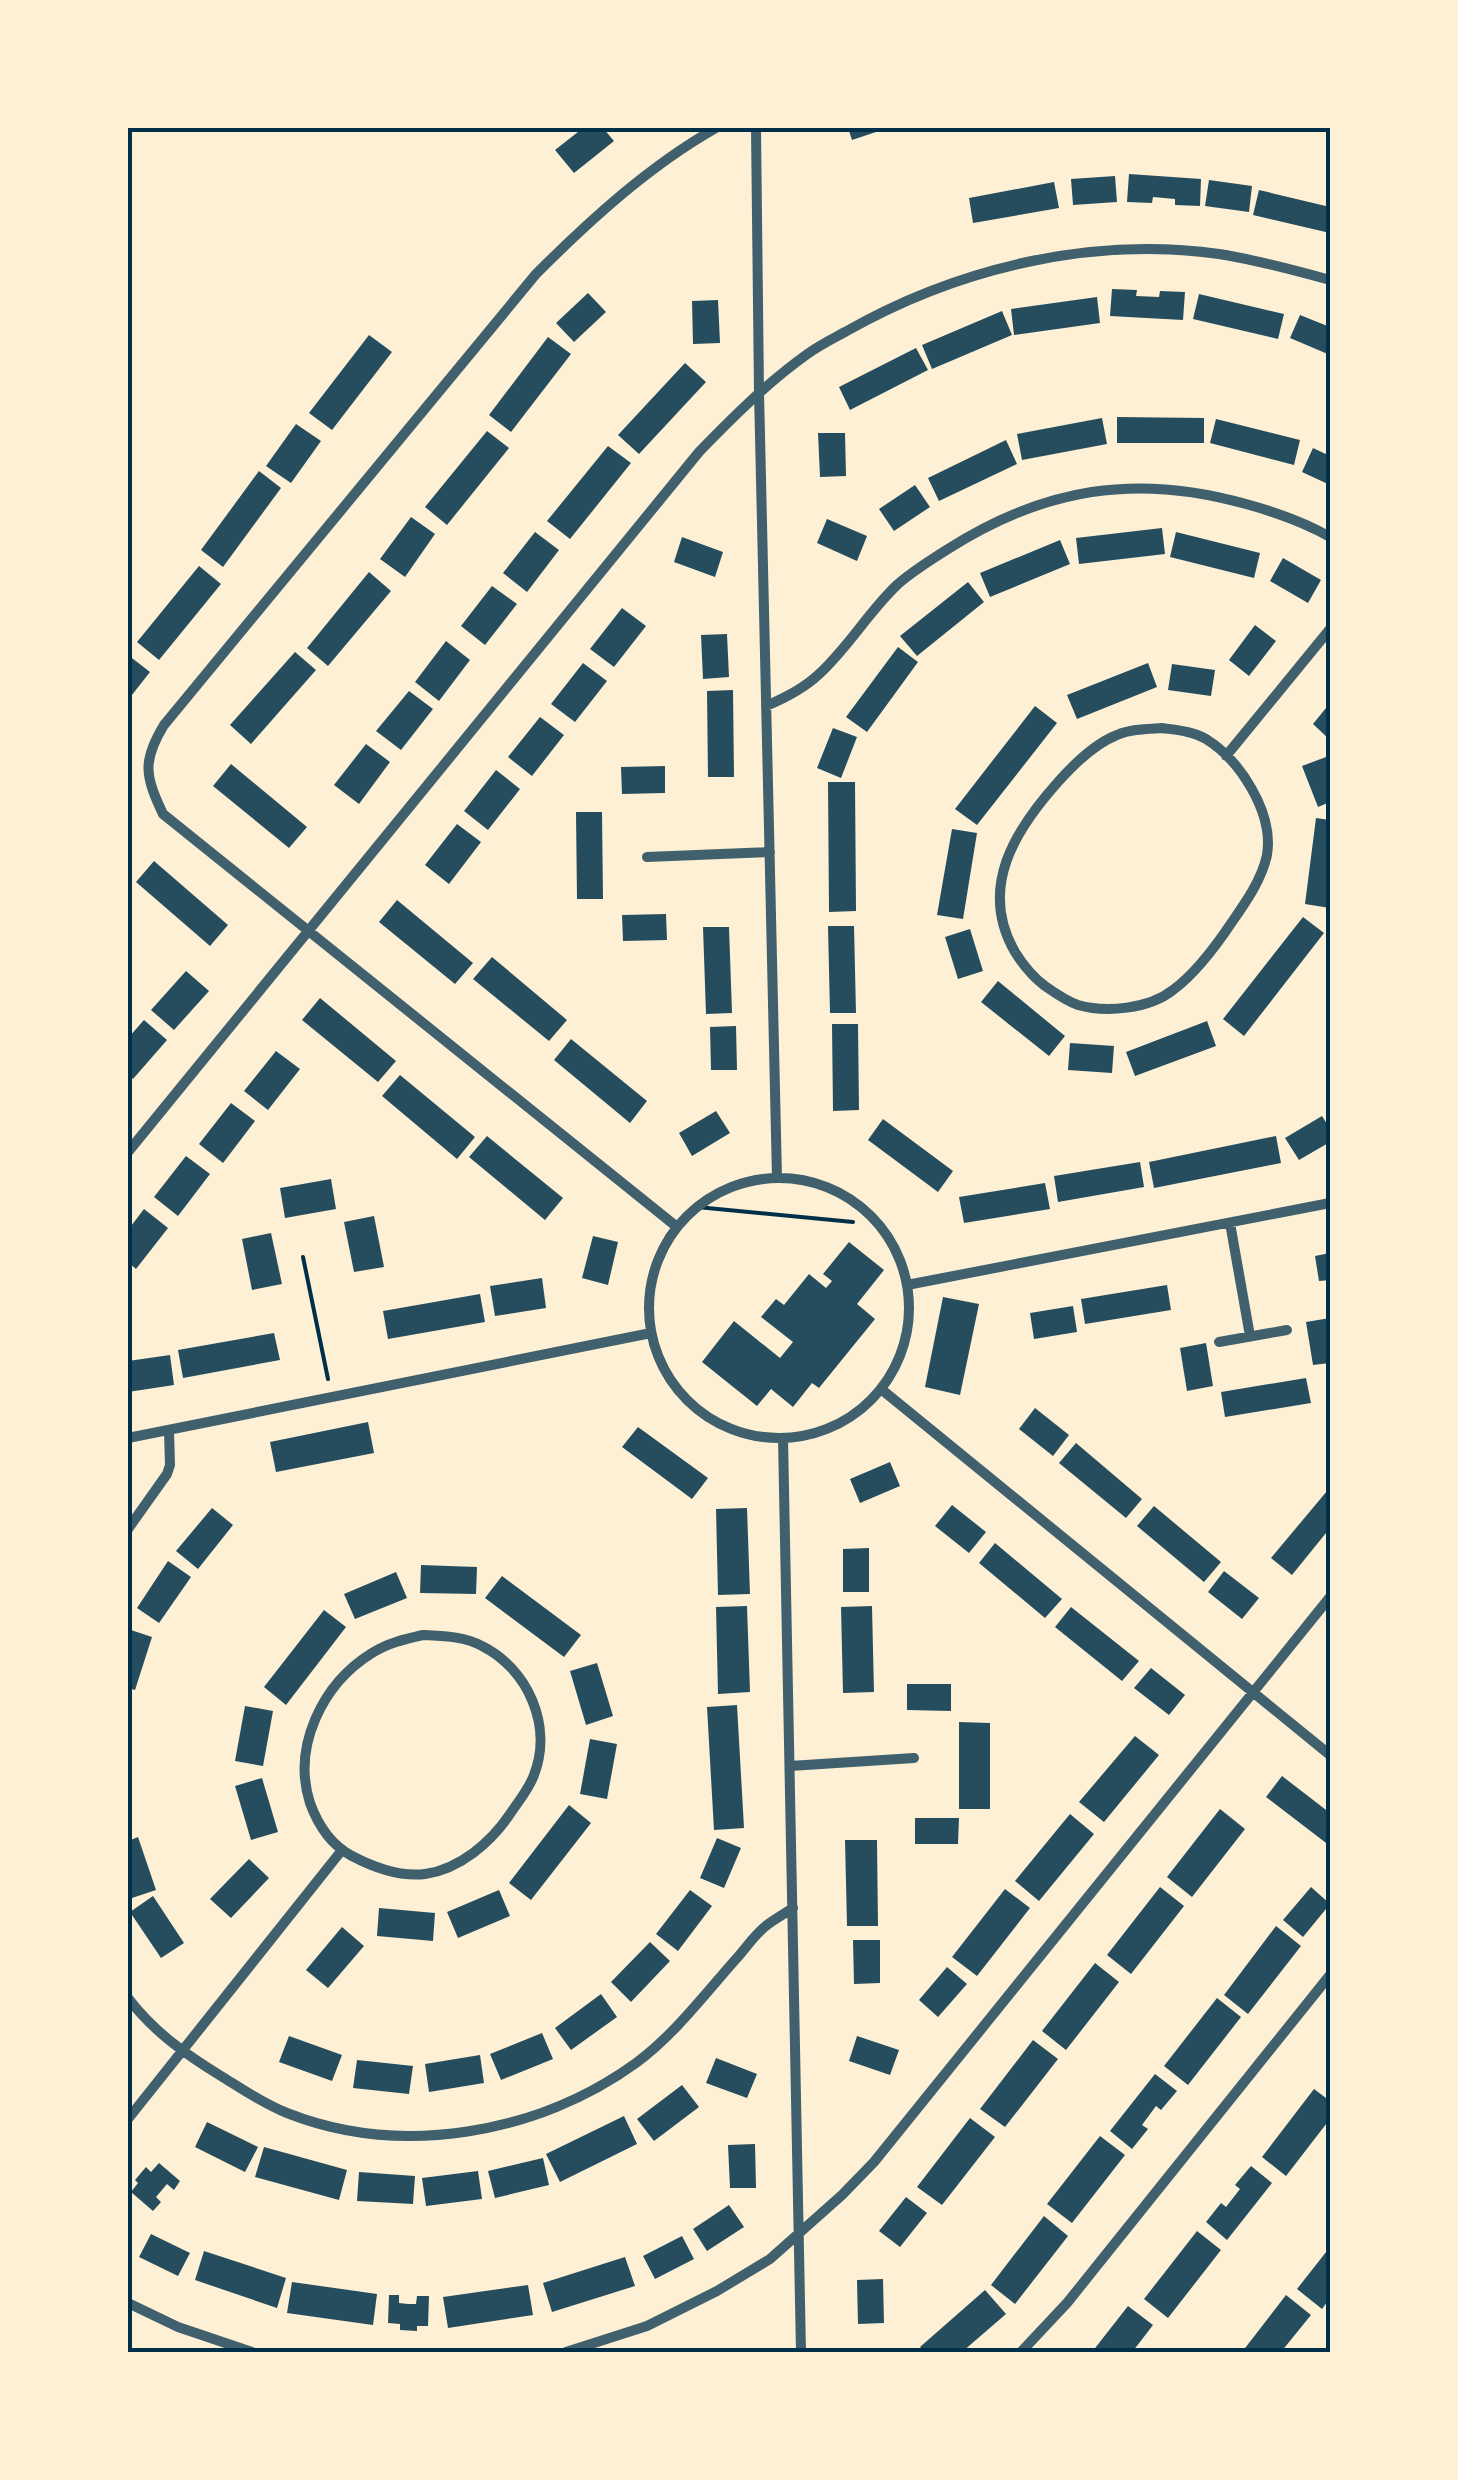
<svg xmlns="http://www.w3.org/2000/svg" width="1458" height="2480" font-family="'IBM Plex Serif',serif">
  <rect width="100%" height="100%" fill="#fdf0d5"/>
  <path fill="#264d5e" d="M583,128H603L614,141L574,173L555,150Z
    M848,128H888L852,140Z
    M1129,174L1201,179L1200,206L1175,205V199L1153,197L1152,203L1127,202Z
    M1115,176L1117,202L1073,205L1071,179Z
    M1209,180L1252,186L1249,212L1205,206Z
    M1054,182L1059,208L973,223L969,198Z
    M1259,190L1330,207V233L1253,215Z
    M1112,289L1137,290L1136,296L1159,297L1160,291L1185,292L1183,320L1110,316Z
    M588,293L606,312L574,342L556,323Z
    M1199,294L1284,314L1278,339L1193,319Z
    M1097,297L1100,323L1014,335L1011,309Z
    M718,300L720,343L693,344L692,301Z
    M1002,311L1012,335L932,369L922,345Z
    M1300,315L1330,327V355L1290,338Z
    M369,335L392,352L332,430L309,413Z
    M548,337L571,354L511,432L489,415Z
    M916,348L928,370L850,410L839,387Z
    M685,363L706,382L639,454L618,435Z
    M1117,417L1204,418V443H1117Z
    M1102,418L1107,444L1022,460L1017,434Z
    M1216,419L1300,440L1294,465L1210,443Z
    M296,424L321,441L291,483L266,466Z
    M487,431L509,448L447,525L425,507Z
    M818,433H845L846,476L820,477Z
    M1006,440L1017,464L939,501L928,478Z
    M608,446L631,463L570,539L547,521Z
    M1313,448L1330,456V485L1302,472Z
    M259,471L281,488L223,567L201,550Z
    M915,485L930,507L894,531L879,509Z
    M411,517L435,534L405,577L380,559Z
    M827,519L867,536L857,561L817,543Z
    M1162,528L1165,554L1079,564L1076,538Z
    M535,532L559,550L527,592L503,573Z
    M1176,532L1260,553L1254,578L1170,557Z
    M682,537L723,552L715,577L674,562Z
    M1060,540L1070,564L990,597L980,573Z
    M1283,558L1321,580L1308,603L1270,581Z
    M199,566L221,584L159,660L137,642Z
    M369,572L391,591L328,666L307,648Z
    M968,582L984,602L917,656L900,636Z
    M492,586L517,604L485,645L461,626Z
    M622,608L646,626L614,667L590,649Z
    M1255,625L1276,641L1249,676L1229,660Z
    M727,634L729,677L703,679L701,635Z
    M446,641L470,660L439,701L415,682Z
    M898,647L918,662L867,732L846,717Z
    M295,652L316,670L251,744L230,725Z
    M128,655L150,672L128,700Z
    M583,663L607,681L575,722L551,704Z
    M1148,663L1157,687L1077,719L1067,695Z
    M1172,664L1215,670L1211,696L1168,690Z
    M733,690L734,777H708L707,691Z
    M409,691L433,709L401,750L376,731Z
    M1330,703V740L1313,724Z
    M1035,706L1057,723L977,825L955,809Z
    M540,717L564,735L532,776L508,757Z
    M833,728L857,737L841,778L817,768Z
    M366,744L390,762L359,804L334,785Z
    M1326,757L1330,767V802L1318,807L1302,766Z
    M231,764L307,827L289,848L213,786Z
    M665,766V793L622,794L621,767Z
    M496,770L520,789L488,830L464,811Z
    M828,782H855L856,911L829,912Z
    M576,812H602L603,899H577Z
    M1316,818L1330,820V908L1305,904Z
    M457,824L481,842L449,884L425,865Z
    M952,829L977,833L963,919L937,915Z
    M154,861L228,925L210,946L136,882Z
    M397,900L473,963L455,984L379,922Z
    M666,914L667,940L623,941L622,915Z
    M1303,917L1324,933L1244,1036L1223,1019Z
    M828,926H854L856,1013H830Z
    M703,927H729L732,1013L706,1014Z
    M970,929L983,971L958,979L945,937Z
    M492,957L567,1020L549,1041L473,979Z
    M186,971L209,991L174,1030L151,1010Z
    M998,981L1065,1036L1049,1056L981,1002Z
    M320,998L396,1061L378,1082L302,1020Z
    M144,1020L167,1040L133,1079L128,1074V1038Z
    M1207,1021L1216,1046L1135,1076L1126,1052Z
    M832,1024H858L859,1110L833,1111Z
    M736,1026L737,1070H711L710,1027Z
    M571,1039L647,1101L630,1123L554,1060Z
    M1070,1043L1114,1046L1112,1073L1068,1070Z
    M276,1051L300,1069L268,1110L244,1091Z
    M400,1075L475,1137L457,1159L382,1096Z
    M231,1103L255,1121L223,1163L199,1144Z
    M716,1111L730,1133L692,1156L679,1133Z
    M1322,1116L1330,1129V1142L1299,1160L1285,1138Z
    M883,1119L953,1171L938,1192L868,1140Z
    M487,1136L563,1198L545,1220L469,1157Z
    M1276,1136L1281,1163L1154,1188L1149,1162Z
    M186,1156L210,1174L178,1216L154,1197Z
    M1140,1162L1144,1187L1058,1202L1054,1176Z
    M331,1179L336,1209L285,1218L280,1188Z
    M1045,1183L1050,1209L964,1223L959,1197Z
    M144,1209L168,1228L136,1269L128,1262V1230Z
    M374,1216L384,1267L354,1272L344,1222Z
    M271,1233L282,1284L252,1290L242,1239Z
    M593,1236L618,1242L608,1285L582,1278Z
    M849,1242L884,1270L857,1304L875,1319L819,1388L812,1383L793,1407L771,1389L757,1406L702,1362L734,1321L780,1358L793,1342L761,1317L776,1299L784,1305L809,1274L826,1288L832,1281L823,1274Z
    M1330,1253V1280L1319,1281L1315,1256Z
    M542,1278L546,1308L495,1316L490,1286Z
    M1167,1285L1171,1310L1085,1324L1081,1299Z
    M480,1294L485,1322L388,1339L383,1311Z
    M943,1297L979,1304L960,1395L925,1387Z
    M1073,1306L1077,1332L1034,1339L1030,1313Z
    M1330,1318V1363L1313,1365L1306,1322Z
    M274,1333L280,1360L183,1378L178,1350Z
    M1206,1343L1213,1386L1187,1391L1180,1348Z
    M170,1355L174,1385L128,1392V1361Z
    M1306,1378L1311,1403L1225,1417L1221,1392Z
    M1035,1408L1069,1435L1053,1456L1019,1429Z
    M368,1422L374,1453L276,1472L270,1442Z
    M638,1427L708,1478L692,1499L622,1447Z
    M1076,1443L1142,1499L1126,1518L1059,1463Z
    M890,1462L900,1486L860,1503L850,1479Z
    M1327,1491L1330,1494V1528L1292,1575L1271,1558Z
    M952,1505L986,1532L969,1553L935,1526Z
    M1154,1506L1221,1562L1204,1582L1137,1526Z
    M212,1508L233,1525L198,1569L176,1551Z
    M747,1508L750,1594L718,1595L716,1509Z
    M995,1543L1062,1599L1045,1618L979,1563Z
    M869,1548V1592H843V1549Z
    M168,1561L191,1577L159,1623L137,1608Z
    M421,1565L477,1567L476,1594L420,1593Z
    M1224,1571L1259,1598L1242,1619L1208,1592Z
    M396,1572L407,1598L355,1619L344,1594Z
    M502,1576L581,1635L564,1657L485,1598Z
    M747,1606L750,1692L718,1694L716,1607Z
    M872,1606L874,1692L843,1693L841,1607Z
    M1071,1607L1139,1661L1122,1681L1055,1627Z
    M324,1610L346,1627L286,1705L264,1687Z
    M128,1629L152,1637L135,1690L128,1688Z
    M597,1663L613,1716L586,1725L570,1671Z
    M1151,1668L1185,1695L1169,1715L1134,1688Z
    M907,1684H951V1711L907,1710Z
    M737,1705L744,1828L714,1830L707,1707Z
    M245,1706L273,1711L263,1766L235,1761Z
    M959,1722L990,1723V1809H959Z
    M1135,1736L1159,1755L1104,1822L1079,1802Z
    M590,1739L617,1744L607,1799L580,1794Z
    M1282,1776L1330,1813V1846L1266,1797Z
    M262,1778L278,1832L251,1840L235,1786Z
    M569,1805L591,1823L531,1900L509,1883Z
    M1220,1809L1245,1829L1192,1897L1167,1877Z
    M1070,1814L1094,1834L1039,1901L1015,1881Z
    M915,1818H959L958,1844H915Z
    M138,1837L156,1890L129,1899L128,1841Z
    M717,1838L741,1848L724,1888L700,1878Z
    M845,1840H877L878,1926H847Z
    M249,1859L269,1878L231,1918L210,1899Z
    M1160,1887L1184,1906L1131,1974L1107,1955Z
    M1311,1887L1330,1904L1303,1937L1283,1920Z
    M1005,1889L1030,1908L977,1976L952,1957Z
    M499,1890L510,1916L458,1938L447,1912Z
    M690,1890L712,1906L678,1951L656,1934Z
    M153,1896L184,1943L161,1958L130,1912Z
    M379,1908L435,1913L433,1941L377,1936Z
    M1276,1926L1301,1946L1248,2014L1224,1995Z
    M342,1927L364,1946L328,1988L306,1970Z
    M853,1940H880V1983L854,1984Z
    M650,1942L670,1961L631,2002L611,1982Z
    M1095,1963L1119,1982L1066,2050L1042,2031Z
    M947,1967L967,1984L938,2017L919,2000Z
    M601,1994L617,2017L571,2050L555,2028Z
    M1217,1998L1241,2017L1188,2085L1164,2066Z
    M542,2033L553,2059L501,2080L490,2054Z
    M289,2036L342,2055L332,2081L279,2062Z
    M857,2036L899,2050L890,2075L849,2061Z
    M1033,2040L1058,2059L1005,2127L980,2109Z
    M480,2055L484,2083L429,2092L425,2064Z
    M716,2058L757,2074L747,2098L706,2083Z
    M357,2060L413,2066L409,2094L353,2088Z
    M1155,2074L1177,2091L1161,2110L1156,2106L1142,2125L1148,2129L1132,2149L1110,2131Z
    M682,2085L699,2107L654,2141L637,2119Z
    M1314,2089L1330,2101V2119L1286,2176L1262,2157Z
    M624,2116L637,2144L560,2182L546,2154Z
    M970,2118L995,2137L942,2205L917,2187Z
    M207,2122L258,2147L245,2172L195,2147Z
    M1100,2136L1125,2155L1072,2223L1047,2204Z
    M755,2144L756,2188H730L728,2145Z
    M264,2147L347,2170L339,2200L255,2177Z
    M543,2158L549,2185L495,2198L488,2171Z
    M159,2163L180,2181L174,2190L167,2184L156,2197L161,2202L153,2211L131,2192L138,2183L135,2180L146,2167L151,2172Z
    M1251,2166L1272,2183L1227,2240L1206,2222L1221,2203L1226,2207L1240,2189L1235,2185Z
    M478,2171L482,2199L426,2206L422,2178Z
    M359,2172L415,2176L413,2204L357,2201Z
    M906,2197L927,2213L900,2247L879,2231Z
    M729,2205L744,2227L707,2251L693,2229Z
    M1044,2216L1068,2236L1015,2304L991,2285Z
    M1197,2231L1221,2250L1168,2318L1144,2299Z
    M151,2234L190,2253L178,2276L139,2257Z
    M682,2236L694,2259L655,2279L643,2256Z
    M1330,2247V2298L1322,2309L1297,2289Z
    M204,2251L286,2278L277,2308L195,2280Z
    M625,2257L635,2286L552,2312L543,2283Z
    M883,2279L884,2323L858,2324L857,2280Z
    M292,2282L377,2294L373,2325L287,2313Z
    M528,2285L533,2315L448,2328L443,2297Z
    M985,2290L1006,2314L962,2352H925L920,2347Z
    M389,2295H399V2303L408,2304H416L417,2296H429L428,2326H417V2331L400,2330V2324L388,2323Z
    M1286,2295L1311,2315L1281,2352H1242Z
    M1128,2306L1153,2325L1140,2342L1132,2352H1092Z"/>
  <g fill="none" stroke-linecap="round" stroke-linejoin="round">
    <path stroke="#003049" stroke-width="4" d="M697,1207L853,1222
      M303,1257L328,1379"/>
    <path stroke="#3f606c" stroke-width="10" d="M756,128L759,392L777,1178
      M766,706C785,698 803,689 818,675C848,648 869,611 898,584C913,571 932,559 948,549C1044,488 1136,473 1246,504C1275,512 1304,522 1330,537
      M1162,728C1176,730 1193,731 1206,739C1240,760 1274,813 1267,855C1262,879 1246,902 1232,922C1216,946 1196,973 1173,990C1149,1009 1106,1013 1078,1005C1066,1001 1055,993 1045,986C1033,977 1023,965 1015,952C978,888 1015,830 1058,782C1074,764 1094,744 1117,735C1131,729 1147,729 1162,728Z
      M1226,756L1330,629
      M647,857L770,852
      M128,1152L699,452C733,417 767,383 806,355C818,346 832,339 845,332C957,268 1091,236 1219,254C1257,260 1294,270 1330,280
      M649 1308a130 130 0 1 1 260 0a130 130 0 1 1-260 0Z
      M1230,1223L1250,1336
      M677,1227L163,814C145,776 142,761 164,725L536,274C590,220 649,166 716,128
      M907,1285L1330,1203
      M1219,1342L1287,1330
      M881,1389L1330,1755
      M128,1438L651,1333
      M783,1438L801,2352
      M128,1529L167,1474L170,1465L169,1431
      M423,1635C442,1636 464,1636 482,1646C528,1669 553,1726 534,1775C529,1789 518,1802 510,1814C491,1842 460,1869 425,1874C401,1877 373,1867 352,1856C331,1845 318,1825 310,1803C292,1747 322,1684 372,1653C388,1643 405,1639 423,1635Z
      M790,1766L914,1758
      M128,1998C153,2031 185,2054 221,2076C242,2089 264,2104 287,2113C401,2158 538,2134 636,2063C674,2035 705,1994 736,1959C746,1948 755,1934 767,1925C775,1919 784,1914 793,1908
      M128,2119L342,1850
      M128,2303L178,2327L252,2352
      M566,2352L647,2326L717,2291L770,2259L842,2195L874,2162L1330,1597
      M1021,2352L1067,2303L1330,1975"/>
  </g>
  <rect width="1458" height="2480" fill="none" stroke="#fdf0d5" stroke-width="260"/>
  <rect x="130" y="130" width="1198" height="2220" fill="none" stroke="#003049" stroke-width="4"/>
</svg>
